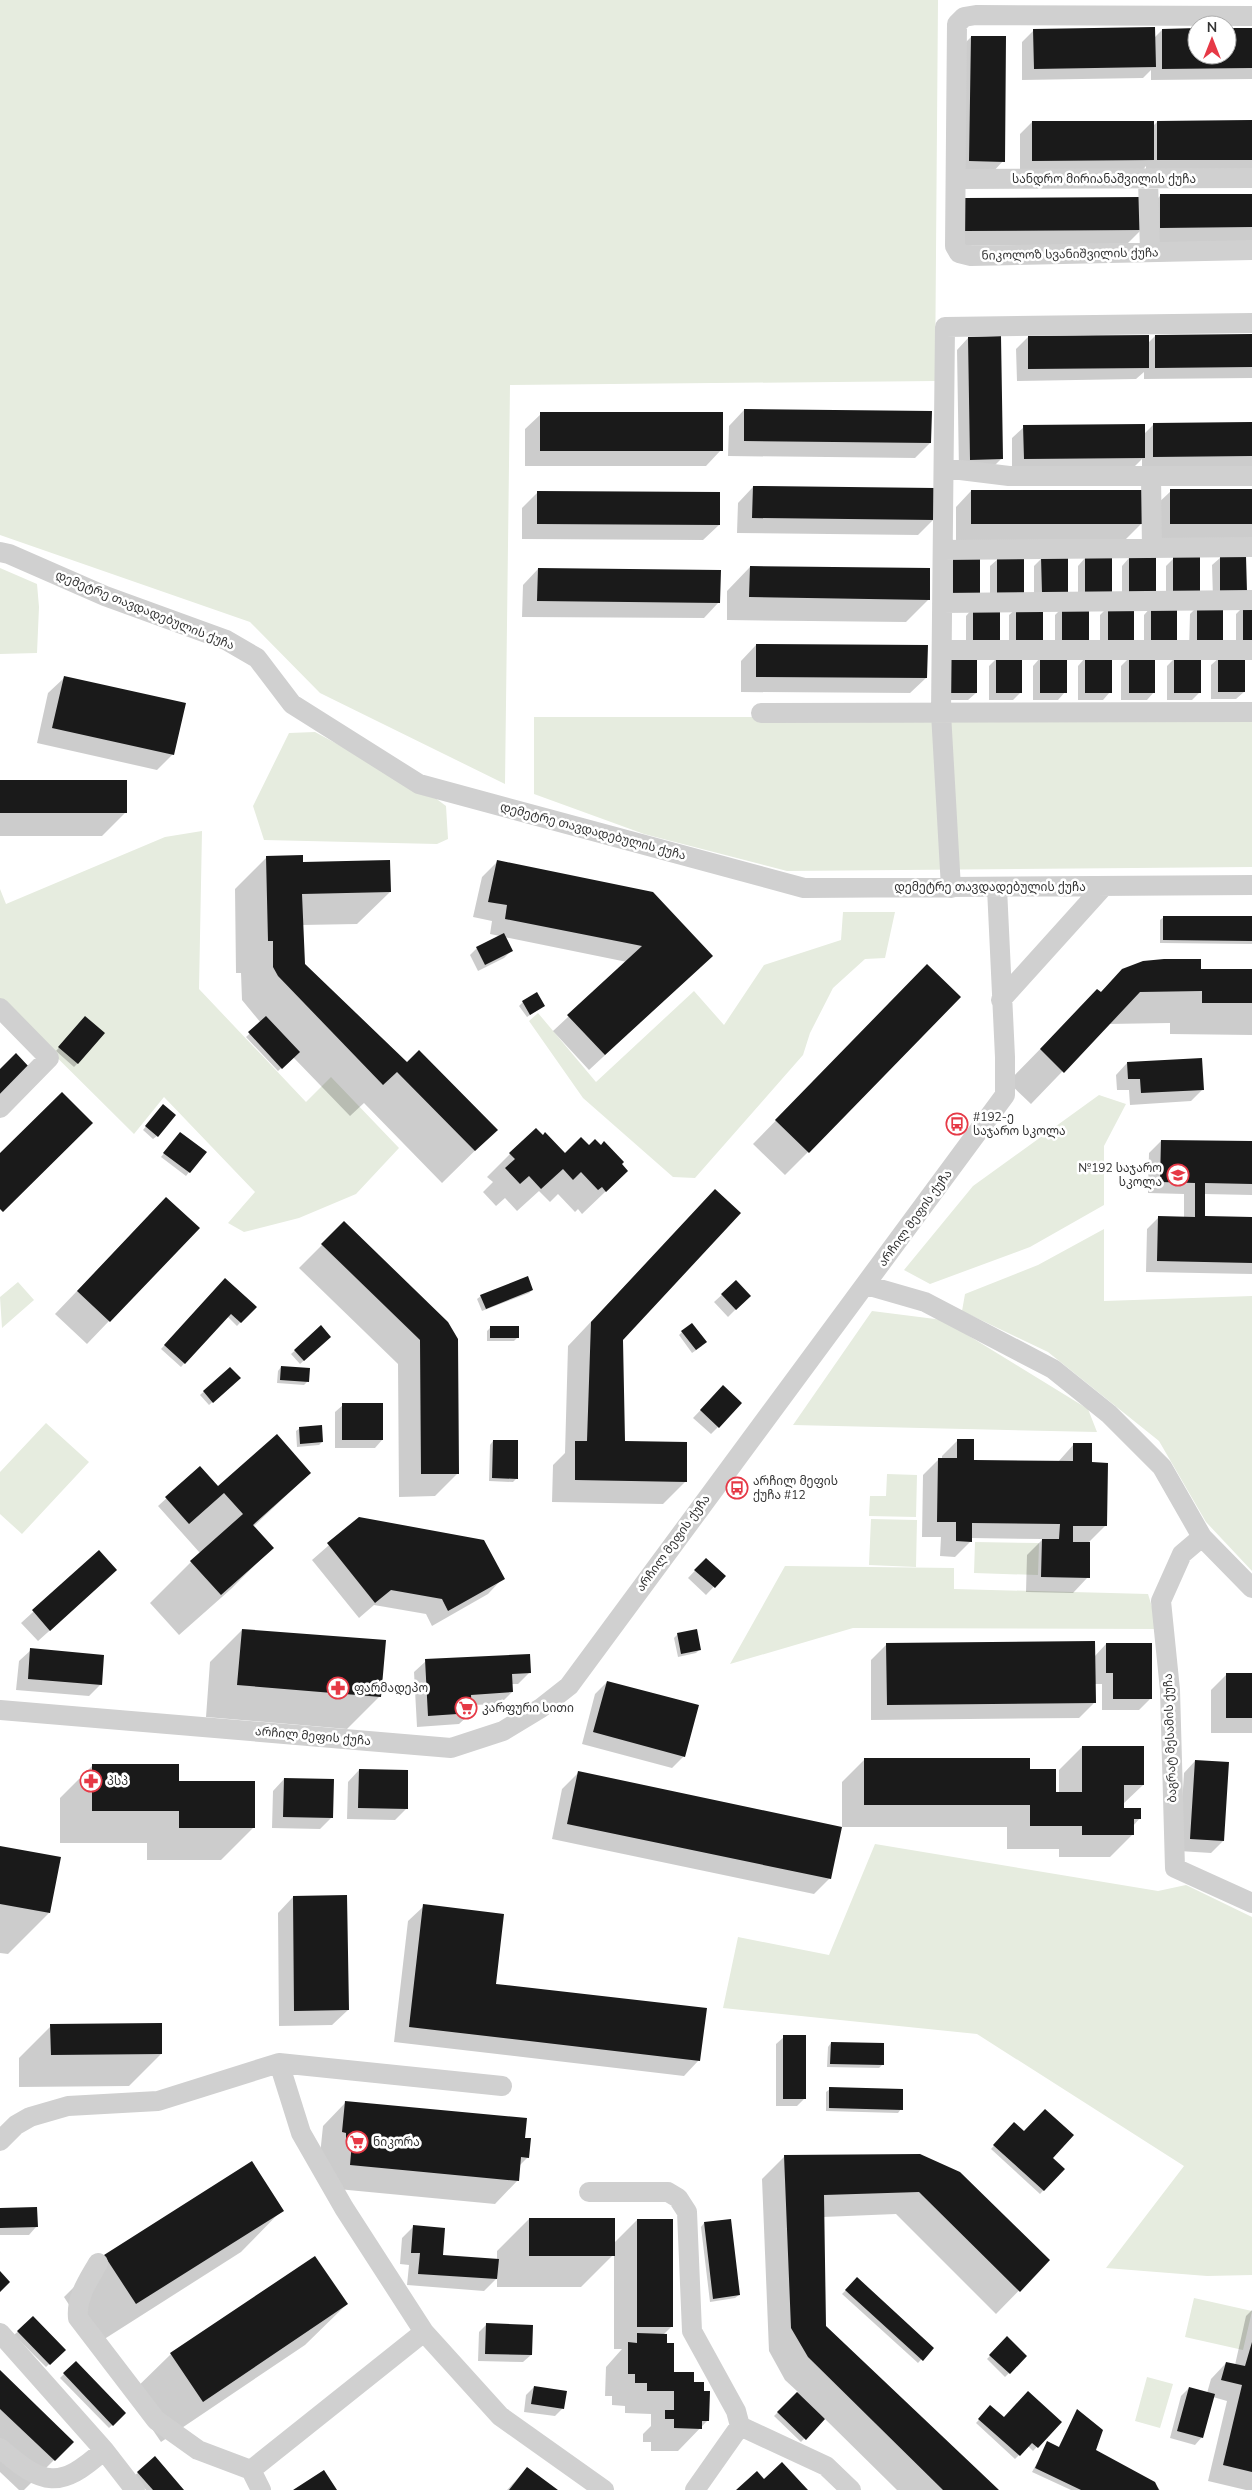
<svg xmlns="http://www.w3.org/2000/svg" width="1252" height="2490" font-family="'Nunito Sans','Noto Sans Georgian',sans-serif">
  <rect width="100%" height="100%" fill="#fff"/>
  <path fill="#e6ecdf" d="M0,0H938L935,381L510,385L505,784L320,693L250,622L0,535Z
    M0,568L37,584L39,607L37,653L0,654Z
    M534,717H1252V867L787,871L644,834L534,794Z
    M315,732L430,794L446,806L448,839L437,844L264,840L253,806L289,733Z
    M202,831L199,989L306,1102L331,1077L399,1148L356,1194L299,1218L244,1232L228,1223L255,1192L164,1097L134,1134L0,1001V889L6,904L165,837Z
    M843,912H895L885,958L865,959L833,988L810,1033L803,1055L695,1178L673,1177L583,1098L529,1021L538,1013L596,1082L694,991L724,1025L764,965L841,940Z
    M1099,1095L1126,1104L1104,1146V1205L1030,1247L930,1284L904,1270L973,1186Z
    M1104,1229V1301L1252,1296V1571L1206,1522L1159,1441L1048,1352L962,1311L965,1294L1038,1265Z
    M18,1282L34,1300L2,1328L0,1297Z
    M872,1311L943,1320L1088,1409L1097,1432L793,1425Z
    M46,1423L89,1462L22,1534L0,1514V1472Z
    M887,1474L917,1475L916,1517L869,1516L870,1496H886Z
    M871,1519L917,1520L916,1567L869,1565Z
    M975,1542L1039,1543L1038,1575L974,1573Z
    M785,1566L954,1568V1589L1148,1594L1159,1629L853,1628L730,1664Z
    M875,1844L1158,1891L1186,1885L1252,1917V2275L1207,2276L1106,2268L1184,2166L977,2034L723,2008L738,1937L829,1955Z
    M1194,2298L1252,2311L1243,2350L1185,2337Z
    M1147,2377L1173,2384L1160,2428L1135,2421Z"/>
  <path fill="#0003" d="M1227,29H1252V79L1151,80V70L1143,78L1022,80V42L1034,30L1154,38L1162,30H1197V55H1227Z
    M971,37L1003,161L992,173H958L959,49Z
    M1252,121V171L1146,172V166L1141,172H1020V134L1032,122L1152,127L1157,122Z
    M1252,195V242L1145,243V211L1160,196Z
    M949,215L1142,229L1126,245L950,246Z
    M1252,335V378L1144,379V372L1136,379L1017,381L1016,349L1028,337L1148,343L1155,336Z
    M968,338L1002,458L990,470L959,471L957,350Z
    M744,410L930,443L915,458L728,456L729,426Z
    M541,414L721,450L706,466H525V429Z
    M1252,424V467L1142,468V459L1132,469L1012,470V438L1024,427L1144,434L1153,425Z
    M753,487L934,519L918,535L737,533L738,503Z
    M1252,490V539H1155V506L1171,491Z
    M971,491L1141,524L1125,540H956V507Z
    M538,492L719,525L703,540L522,539V508Z
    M1042,558L1067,592L1034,600V566Z
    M1085,558L1110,592L1078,600V566Z
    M1129,558L1155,592L1122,600V566Z
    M1174,558L1199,592L1166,600V566Z
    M1220,558L1245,592L1213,599L1212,565Z
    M954,559L971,600L946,601V566Z
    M998,559L1023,593L990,600V566Z
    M750,567L929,599L906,622L727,620V591Z
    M538,569L719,602L704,618L522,617L523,585Z
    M1063,607H1087L1055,649V615Z
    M1108,607L1125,649H1100V615Z
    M1151,607L1176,641L1144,649V615Z
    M1197,607L1222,641L1189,648L1190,614Z
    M1243,607L1252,648H1236V614Z
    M973,608H998L966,649V616Z
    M1017,608L1034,649H1009V615Z
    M756,645L926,678L910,693L741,692V661Z
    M1040,658L1065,692L1058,700H1033V666Z
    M1085,658L1110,692L1103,700H1078V666Z
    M1129,658L1154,692L1147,700H1121V666Z
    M1175,658L1200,692L1192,700H1167V666Z
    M1219,658L1244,692L1236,699H1211V665Z
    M996,659L1021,692L1013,700H989V666Z
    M943,667L976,693L968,700H943Z
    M64,678L173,754L157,770L37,743L48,693Z
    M0,782L125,813L102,836H0Z
    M267,857L302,863L390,892L357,924L302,925L304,964L407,1064L496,1130L442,1183L364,1103L350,1116L293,1057L278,1071L246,1037L261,1023L242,1000L241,973H236L235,889Z
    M497,862L696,971L589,1070L553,1031L627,962L504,937L511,951L504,958L478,971L470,955L477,948L500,936L490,934L492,921L473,917L482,877Z
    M1164,917L1252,918V944L1160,943V920Z
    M1123,970H1252V1035L1170,1034V1023L1108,1024L1031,1104L1008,1082L1097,991L1100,993Z
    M904,989L808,1152L785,1175L753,1144Z
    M523,1002L544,1006L527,1017L519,1006Z
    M82,1021L78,1063L74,1067L56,1051Z
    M1127,1063L1202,1090L1191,1101L1130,1105L1129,1090H1117L1116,1075Z
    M160,1109L157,1136L153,1139L143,1130Z
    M177,1137L205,1152L186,1176L161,1157Z
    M1161,1141L1252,1142V1195L1204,1194L1203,1218H1252V1200V1274L1146,1272L1147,1229L1159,1217L1184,1218V1194L1148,1193L1149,1153Z
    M588,1147L620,1165L627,1171L582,1214L578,1209L575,1212L558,1194L550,1202L539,1191L517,1211L505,1198L496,1206L483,1192L493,1182L487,1177L510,1154L565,1155Z
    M693,1214L622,1340L624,1443L686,1481L663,1504L552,1502L553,1465L565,1453L568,1346Z
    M144,1221L198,1228L87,1344L55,1314Z
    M344,1223L447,1323L458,1473L435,1496L399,1497L398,1364L299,1268Z
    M225,1279L255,1307L237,1326L227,1316L181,1367L161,1349Z
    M736,1282L749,1296L728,1317L714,1302Z
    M532,1290L529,1293L482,1311L477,1299L481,1296Z
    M321,1327L330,1337L300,1364L291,1354Z
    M490,1328L518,1337L514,1341H487V1331Z
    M682,1332L702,1346L692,1353L679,1335Z
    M281,1367L308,1381L304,1385L277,1383L278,1371Z
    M230,1368L239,1378L209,1405L200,1395Z
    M715,1395L718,1427L711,1434L693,1418Z
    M343,1405L382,1440L375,1448H335V1412Z
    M300,1428L322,1442L319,1445L297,1447L296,1431Z
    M958,1440L973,1461L1058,1462L1074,1444L1091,1464L1105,1526L1089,1542L1088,1577L1073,1593L1026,1592L1027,1555L1043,1539L971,1538V1541L955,1557L940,1556L941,1537H922L923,1475L939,1459H942V1456Z
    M493,1441L517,1478L513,1482L489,1481L490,1445Z
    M200,1468L218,1488L310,1473L253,1527L272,1548L231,1589L179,1635L150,1603L200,1553L158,1506Z
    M360,1518L503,1578L488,1594L432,1626L426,1614L374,1605L359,1618L312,1560Z
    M99,1552L104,1582L38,1641L21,1623Z
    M706,1559L724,1576L706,1595L688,1578Z
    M242,1630L380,1696L347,1729L206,1717L210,1662Z
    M678,1634L700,1649L696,1653L678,1657L674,1638Z
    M887,1644L1094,1657L1106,1644L1151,1698L1139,1710H1102V1684H1094V1703L1079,1718L871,1720V1660Z
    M31,1650L101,1684L89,1696L16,1690L19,1661Z
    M426,1661L530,1672L518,1684H511L512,1692L500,1704L471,1705V1713L459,1724L417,1727L414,1672Z
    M1227,1674H1252V1733H1211V1690Z
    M607,1682L684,1756L672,1768L582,1744L595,1694Z
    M1082,1747L1143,1785L1123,1804V1809L1140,1818L1133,1826V1834L1110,1857H1059V1849H1007V1827H842V1782L865,1759L1028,1770L1055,1793H1059V1770Z
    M1195,1761L1223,1841L1211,1853L1179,1851L1184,1773Z
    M93,1765L178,1783L253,1828L221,1860H147V1843H60V1798Z
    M359,1770L407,1808L395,1820L347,1819L348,1782Z
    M578,1773L830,1878L814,1894L552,1839L562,1789Z
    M284,1779L332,1817L320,1829L272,1828L273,1791Z
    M0,1848L49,1913L8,1954L0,1953Z
    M293,1897L348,2010L332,2025L279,2026L278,1913Z
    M424,1906L494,1985L699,2060L684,2076L394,2042L408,1921Z
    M51,2026L161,2054L129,2086L19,2087V2058Z
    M784,2037L804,2099L797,2106H776V2044Z
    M831,2043L882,2065L879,2068L827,2067L828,2047Z
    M830,2089L901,2109L898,2113L826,2111V2092Z
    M346,2102L524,2139L528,2157L519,2166L518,2180L495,2204L327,2188L320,2155L323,2126Z
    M1014,2124L1063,2169L1040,2194L991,2149Z
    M920,2155L1049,2260L996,2314L896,2214L823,2217L825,2327L996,2490H897L824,2418L801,2442L774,2416L798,2392L785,2380L769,2351L762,2179L785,2156Z
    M0,2209L36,2227L29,2235H0Z
    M282,2210L241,2252L95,2345L64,2297L105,2256Z
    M529,2219L613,2244L637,2220L672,2326L663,2335L672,2373L692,2383L708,2420L678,2451H651V2442H643V2434L651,2426V2414L625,2413V2406L612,2405V2396H605L606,2367L622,2349H614V2254L581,2287H497V2278L484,2291L407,2285L409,2265L400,2264L402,2238L414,2226L442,2256L497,2260V2251Z
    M704,2223L739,2295L735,2298L710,2302L701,2227Z
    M857,2279L932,2348L918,2363L842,2294Z
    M347,2304L305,2345L161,2442L129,2395L171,2354Z
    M1252,2310V2490H1246L1208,2481L1227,2401L1213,2397L1202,2437L1195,2445L1170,2438L1181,2396L1189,2388L1207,2393L1211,2379L1226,2363L1235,2365L1246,2316Z
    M33,2318L64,2350L46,2367L14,2335Z
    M487,2324L531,2355L523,2362L478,2361L479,2332Z
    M1007,2338L1026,2356L1005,2377L987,2359Z
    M76,2362L125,2413L109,2428L60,2378Z
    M0,2372L72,2442L24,2490H19L0,2472Z
    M534,2387L563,2408L555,2416L524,2412L526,2395Z
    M990,2407L1004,2419L1060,2422L1033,2451L1028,2446L1015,2459L976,2423Z
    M1077,2411L1095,2451L1154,2483L1160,2490H1071L1032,2472L1048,2443L1058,2448Z
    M155,2458L183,2490H146L134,2476Z
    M527,2468L556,2490H507Z"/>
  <path fill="#1a1a1a" d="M1155,27L1156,67L1034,69L1033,29Z
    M1197,28V55H1227V28H1252V68L1162,69V29Z
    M971,36H1006L1005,162L969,161Z
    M1252,120V160H1157V121Z
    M1032,121H1154V160L1032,161Z
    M1160,194H1252V227L1160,228Z
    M1143,197V230L965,231L964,198Z
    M1252,334V367L1155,368V335Z
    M1149,335V368L1028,369V336Z
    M1001,336L1003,459L970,460L968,337Z
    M744,409L932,411L931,443L744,441Z
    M540,412H723V451H540Z
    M1252,422V456L1153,457V423Z
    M1145,424V458L1024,459L1023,425Z
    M753,486L935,488V520L752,518Z
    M1170,489H1252V524H1170Z
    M971,490H1142V524H971Z
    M537,491L720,492V525L537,524Z
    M1200,556V592H1173V557Z
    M1220,556H1246L1247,592H1220Z
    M953,557H980V593H953Z
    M997,557H1024V593H997Z
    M1041,557H1068V593H1042Z
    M1085,557H1112V593H1085Z
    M1129,557H1156V592H1129Z
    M750,566L930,568V600L749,597Z
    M538,568L721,570L720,603L537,601Z
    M1197,605H1223V641H1197Z
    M1243,605H1252V641H1243Z
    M1016,606H1043V642H1016Z
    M1062,606H1089V642H1062Z
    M1108,606H1134V641H1108Z
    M1151,606H1177V641H1151Z
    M973,607H1000V642H973Z
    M756,644L928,645L927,678L756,677Z
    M1218,656H1245V692H1218Z
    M996,657H1022V693H996Z
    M1040,657H1067V693H1040Z
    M1085,657H1112V693H1085Z
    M1129,657H1155V693H1129Z
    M1174,657H1201V693H1174Z
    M950,658H977V693H950Z
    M64,676L186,703L174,755L52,728Z
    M0,780H127V813H0Z
    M303,855V862L390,860L391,892L302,894L305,964L407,1062L419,1050L498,1130L475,1151L397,1072L383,1085L278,976L273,967V941H268L266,856Z
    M497,860L653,892L713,956L605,1055L567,1015L642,946L505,919L507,905L488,902Z
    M1163,916H1252V941L1163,940Z
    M504,933L513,951L485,965L476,947Z
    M1164,959H1201V969H1252V1003H1202V991L1140,992L1064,1073L1040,1049L1097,989L1101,992L1122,969L1143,961Z
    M927,964L961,997L809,1153L775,1120Z
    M537,992L545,1006L530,1015L522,1001Z
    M85,1016L105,1033L78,1064L58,1047Z
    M266,1016L300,1052L282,1069L248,1032Z
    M16,1053L30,1068L0,1098V1069Z
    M1202,1058L1204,1090L1141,1093L1140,1079H1128L1127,1062Z
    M62,1092L93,1123L3,1212L0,1209V1153Z
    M163,1104L176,1115L158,1137L145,1126Z
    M536,1128L543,1135L545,1132L565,1153L581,1137L589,1145L595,1139L601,1145L604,1141L624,1162L622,1164L628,1171L606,1192L602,1187L598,1190L581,1172L573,1180L563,1169L541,1189L529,1176L520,1184L505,1168L515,1159L509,1153Z
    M180,1132L207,1152L190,1173L163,1153Z
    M1161,1140L1252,1141V1184L1205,1183V1216L1252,1217V1263L1157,1261L1158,1216L1195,1217V1183L1160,1182Z
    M715,1189L741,1213L623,1340L625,1441L687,1442V1482L575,1480V1441H587L591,1322Z
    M166,1197L200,1228L110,1322L77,1291Z
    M344,1221L448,1322L458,1339L459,1474H421L420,1340L321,1244Z
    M528,1276L533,1290L486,1309L480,1295Z
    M225,1278L257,1307L241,1323L231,1314L185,1364L164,1345Z
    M736,1280L751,1296L736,1310L721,1294Z
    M692,1323L707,1342L696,1350L681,1331Z
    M321,1325L331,1337L304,1361L294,1350Z
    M490,1326H519V1338H490Z
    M281,1366L310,1368L309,1382L280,1380Z
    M230,1367L241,1378L213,1403L203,1391Z
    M723,1385L742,1403L719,1428L700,1410Z
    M342,1403H383V1440H342Z
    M322,1425L323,1442L300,1444L299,1427Z
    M277,1434L311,1473L253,1525L274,1548L221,1595L190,1561L243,1514L224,1493L189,1524L165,1497L200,1466L218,1486Z
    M957,1439H974V1460L1073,1461V1443H1092V1462L1108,1463L1107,1526H1073V1542H1090V1578L1041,1577L1042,1539H1059L1060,1524L972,1523V1542L956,1541V1522H937L938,1458H957Z
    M493,1440H518V1479L492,1478Z
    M359,1517L484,1540L505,1579L448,1611L442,1599L391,1590L375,1603L327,1543Z
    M99,1550L117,1570L50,1631L32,1610Z
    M706,1558L726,1576L715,1588L694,1570Z
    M242,1629L386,1640L381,1697L237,1685Z
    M697,1629L701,1650L681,1654L677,1633Z
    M1095,1641L1096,1703L887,1705L886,1643Z
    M1106,1643H1152V1699H1113V1673H1106Z
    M30,1648L104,1655L102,1685L28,1679Z
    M530,1654L531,1673L512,1674L513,1692L471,1695L472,1713L428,1716L425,1659Z
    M1226,1673H1252V1718H1226Z
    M607,1681L699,1705L685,1757L593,1732Z
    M1082,1746H1144V1785H1124V1808H1141V1819H1134V1835H1082V1826H1030V1805H864V1758H1030V1769H1056V1792H1082Z
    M1195,1760L1229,1762L1224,1841L1190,1839Z
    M92,1764H179V1781H255V1828H179V1811H92Z
    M359,1769L408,1770V1809L358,1808Z
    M578,1771L842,1827L831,1879L567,1824Z
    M284,1778L334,1779L333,1818L283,1817Z
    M0,1846L61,1857L50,1913L0,1904Z
    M347,1895L349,2010L294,2011L293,1896Z
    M423,1904L504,1914L496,1984L707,2008L700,2061L409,2027Z
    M162,2023V2054L51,2055L50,2024Z
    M783,2035H806V2099H783Z
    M831,2042L884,2043V2065L830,2064Z
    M829,2087L903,2089V2110L829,2108Z
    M345,2101L527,2118L525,2138H531L529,2158L521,2157L519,2181L350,2165L352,2142L346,2141V2133L342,2132Z
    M1045,2109L1074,2135L1053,2158L1065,2169L1044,2191L993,2145L1014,2122L1024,2131Z
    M920,2154L960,2172L1050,2260L1020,2292L919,2192L824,2195L826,2326L999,2490H943L808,2357L791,2328L784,2155Z
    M252,2161L284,2211L136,2304L104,2255Z
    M37,2207L38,2227L0,2228V2208Z
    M529,2218H615V2256H529Z
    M637,2219H673V2327H637Z
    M731,2219L740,2295L713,2299L704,2222Z
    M413,2225L445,2228L443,2255L499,2259L497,2279L418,2274L420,2253H411Z
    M315,2256L348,2304L203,2402L170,2353Z
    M0,2271L10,2282L0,2292Z
    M857,2277L934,2348L923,2361L845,2290Z
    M33,2316L66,2350L50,2365L17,2331Z
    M486,2323L533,2325L532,2355L485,2354Z
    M637,2333L667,2334V2343H674V2372H694V2382H704V2391H710L709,2421H702V2429L674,2428V2419H665V2410H674V2391H647V2383H635V2374H628V2342L637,2343Z
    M1007,2336L1027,2356L1010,2374L989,2355Z
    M1252,2342V2472L1223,2465L1242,2385L1221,2380L1226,2362L1245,2366Z
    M76,2361L126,2413L113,2426L63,2373Z
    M0,2370L74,2442L55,2461L0,2409Z
    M534,2386L567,2391L564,2409L531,2404Z
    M1189,2387L1215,2394L1203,2438L1177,2431Z
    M1028,2391L1062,2422L1038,2448L1032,2443L1020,2456L978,2419L990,2405L1004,2417Z
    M797,2392L825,2419L806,2440L777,2412Z
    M1077,2409L1103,2430L1096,2450L1155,2482L1159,2490H1081L1035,2468L1047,2441L1059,2447Z
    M155,2456L184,2490H153L137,2472Z
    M782,2462L808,2490H736L757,2471L764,2479Z
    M527,2467L558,2490H509Z
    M324,2470L337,2490H293Z"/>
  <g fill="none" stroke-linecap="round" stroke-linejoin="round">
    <path stroke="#d0d0d0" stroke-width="20" d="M1252,16L976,15L964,17L957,24L955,246L959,253L971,256L1252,250
      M956,179L1252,178
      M1148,179L1150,252
      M944,468L1009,476H1252
      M1151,476L1152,548
      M943,550L1252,547
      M0,552L9,554L105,596L226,640L257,658L292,704L419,784L804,888L1252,885
      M942,603L1252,600
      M942,650H1252
      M761,713L1252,712
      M951,888L941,713L945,327L1252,323
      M1001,1000L1103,887
      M0,1008L49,1058L0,1108
      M866,1285L925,1302L1053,1369L1109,1414L1162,1467L1202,1537L1252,1588
      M1202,1537L1182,1554L1161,1601L1170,1690L1175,1868L1252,1903
      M0,1710L451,1748L503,1731L541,1708L569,1686L1005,1095V1057L997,888
      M279,2063L301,2133L344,2208L424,2332L500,2416L604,2490
      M0,2141L16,2125L30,2117L68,2106L158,2101L279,2063L502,2086
      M589,2192H668L678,2198L687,2212L692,2331L736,2411L740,2426L695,2490
      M98,2263C88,2281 76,2297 78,2318L156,2420L198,2450L251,2470L261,2490
      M0,2333L104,2450L135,2490
      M740,2426L826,2466L851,2490
      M0,2448C43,2486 60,2490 104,2450
      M251,2470L424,2332"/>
  </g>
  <defs>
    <g id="bus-ring" transform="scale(1.125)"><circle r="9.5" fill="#fff" stroke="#e63946" stroke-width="1.5"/><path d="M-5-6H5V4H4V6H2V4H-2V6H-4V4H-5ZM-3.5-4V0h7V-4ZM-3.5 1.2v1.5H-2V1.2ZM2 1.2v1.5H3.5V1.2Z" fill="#e63946"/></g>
    <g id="school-ring" transform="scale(1.125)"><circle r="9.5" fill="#fff" stroke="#e63946" stroke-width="1.5"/><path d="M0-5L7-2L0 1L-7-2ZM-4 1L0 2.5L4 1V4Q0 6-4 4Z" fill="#e63946"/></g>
    <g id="pharmacy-ring" transform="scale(1.125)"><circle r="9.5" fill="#fff" stroke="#e63946" stroke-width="1.5"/><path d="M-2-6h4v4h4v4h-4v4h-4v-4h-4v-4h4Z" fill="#e63946"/></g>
    <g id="supermarket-ring" transform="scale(1.125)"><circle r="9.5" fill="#fff" stroke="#e63946" stroke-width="1.5"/><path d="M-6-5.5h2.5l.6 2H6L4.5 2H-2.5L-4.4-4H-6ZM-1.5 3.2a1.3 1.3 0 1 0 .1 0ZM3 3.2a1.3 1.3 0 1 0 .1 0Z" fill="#e63946"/></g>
  </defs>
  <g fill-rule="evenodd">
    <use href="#bus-ring" x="957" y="1124"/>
    <use href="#school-ring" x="1178" y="1175"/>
    <use href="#bus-ring" x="737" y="1488"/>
    <use href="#pharmacy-ring" x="338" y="1688"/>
    <use href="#supermarket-ring" x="466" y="1708"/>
    <use href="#pharmacy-ring" x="91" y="1781"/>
    <use href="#supermarket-ring" x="357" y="2142"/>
  </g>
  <g text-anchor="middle" stroke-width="5" stroke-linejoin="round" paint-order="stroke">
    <g font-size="12" fill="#333" stroke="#fff">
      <text x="1104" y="183">სანდრო მირიანაშვილის ქუჩა</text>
      <text transform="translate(1070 254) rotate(-1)" y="4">ნიკოლოზ სვანიშვილის ქუჩა</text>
      <text transform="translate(145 610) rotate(22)" y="4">დემეტრე თავდადებულის ქუჩა</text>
      <text transform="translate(593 831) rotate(15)" y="4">დემეტრე თავდადებულის ქუჩა</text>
      <text x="990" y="891">დემეტრე თავდადებულის ქუჩა</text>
      <text transform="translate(915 1218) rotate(-54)" y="4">არჩილ მეფის ქუჩა</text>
      <text transform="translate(673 1543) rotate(-54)" y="4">არჩილ მეფის ქუჩა</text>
      <text transform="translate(313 1736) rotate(5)" y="4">არჩილ მეფის ქუჩა</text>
      <text transform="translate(1170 1738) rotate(-92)" y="4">ბაგრატ მესამის ქუჩა</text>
    </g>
    <g font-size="12" fill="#333" stroke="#fff" text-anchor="start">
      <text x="973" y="1121">#192-ე<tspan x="973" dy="14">საჯარო სკოლა</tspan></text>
      <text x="1162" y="1172" text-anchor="end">№192 საჯარო<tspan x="1162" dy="14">სკოლა</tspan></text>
      <text x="753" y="1485">არჩილ მეფის<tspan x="753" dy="14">ქუჩა #12</tspan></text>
      <text x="354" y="1692">ფარმადეპო</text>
      <text x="482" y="1712">კარფური სითი</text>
      <text x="107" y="1785">პსპ</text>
      <text x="373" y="2146">ნიკორა</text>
    </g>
  </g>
  <g transform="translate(1212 40)"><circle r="24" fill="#ffffff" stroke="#adadad"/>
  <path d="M0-4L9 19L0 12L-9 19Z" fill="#e63946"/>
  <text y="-8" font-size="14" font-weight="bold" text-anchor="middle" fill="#333333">N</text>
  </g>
</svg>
